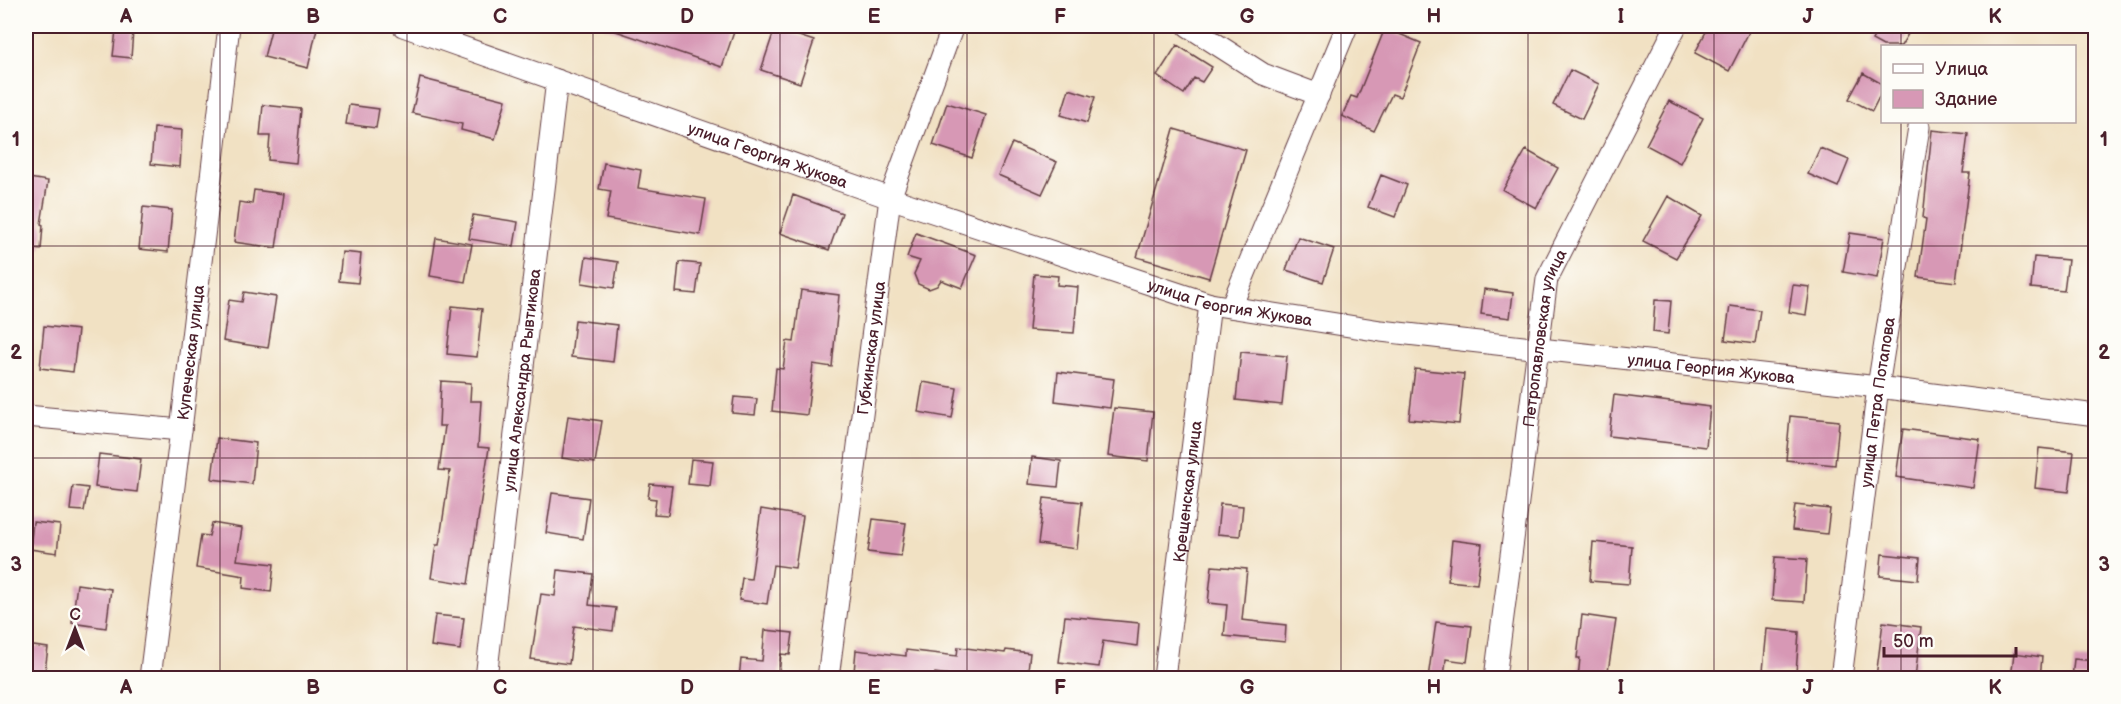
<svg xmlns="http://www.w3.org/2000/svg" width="2121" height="704" font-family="'Balsamiq Sans',sans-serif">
  <rect width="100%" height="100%" fill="#fdfcf7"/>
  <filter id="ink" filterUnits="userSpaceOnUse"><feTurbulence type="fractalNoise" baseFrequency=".0167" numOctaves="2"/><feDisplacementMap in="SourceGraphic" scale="12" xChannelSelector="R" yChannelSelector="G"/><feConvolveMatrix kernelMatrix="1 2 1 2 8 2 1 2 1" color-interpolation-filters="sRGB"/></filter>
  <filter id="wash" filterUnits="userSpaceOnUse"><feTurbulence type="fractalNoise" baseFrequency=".008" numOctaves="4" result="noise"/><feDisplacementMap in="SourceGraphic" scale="24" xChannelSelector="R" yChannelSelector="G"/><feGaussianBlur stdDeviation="1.35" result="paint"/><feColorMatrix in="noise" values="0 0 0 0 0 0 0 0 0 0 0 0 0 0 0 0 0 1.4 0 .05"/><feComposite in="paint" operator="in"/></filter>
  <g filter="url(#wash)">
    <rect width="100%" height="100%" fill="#f1e1c3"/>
    <g id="blocks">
      <path fill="#d798b5" d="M272,26H307L317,28L308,68L264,57Z
        M605,26H726L735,29L722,67L604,27Z
        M1709,26H1752L1729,71L1695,53Z
        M1880,26H1892L1908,34L1901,46H1883L1872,40Z
        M775,28L814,41L800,83L761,70Z
        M1385,28L1421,43L1400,97L1392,94L1374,131L1342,116L1351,96L1357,98Z
        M116,30L133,31L131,58L113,56Z
        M1177,45L1212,67L1202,82L1194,78L1184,94L1157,76Z
        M1570,70L1599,84L1582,119L1553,105Z
        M1863,73L1882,84V91L1872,111L1849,99Z
        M420,78L506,100L495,139L461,130L462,124L412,113Z
        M1069,89L1095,97L1087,123L1061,115Z
        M1669,101L1703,118L1680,163L1646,145Z
        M947,103L986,115L972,158L933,145Z
        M263,105L301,109L296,163L268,160L270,136H260Z
        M349,105L379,109L376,128L346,124Z
        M154,128L182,130L180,167L151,164Z
        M1174,129L1246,150L1209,278L1137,257Z
        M1932,130L1968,134L1963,173H1970L1956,282L1918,277L1926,219L1923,218Z
        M1012,143L1057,162L1042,194L998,175Z
        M1820,148L1849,160L1838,187L1808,174Z
        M1526,150L1558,168L1536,208L1503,190Z
        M604,163L641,170L638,188L706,199L700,235L606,219L611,191L599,189Z
        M1381,175L1407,185L1395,217L1368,207Z
        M29,178L48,181L41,224L43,225L41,250L26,248V199Z
        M254,190L284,194L276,248L234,242L239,202L252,204Z
        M793,195L842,213L829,250L780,233Z
        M1668,196L1702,216L1676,258L1643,241Z
        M143,207L172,210L168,252L139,249Z
        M473,215L518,222L514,246L469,239Z
        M916,233L976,255L962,288L941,280L937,286L929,289L918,284L914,274L920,261L907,257Z
        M1850,233L1884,238L1877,278L1843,272Z
        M1298,237L1334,249L1323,282L1286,270Z
        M436,238L472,244L465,282L430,276Z
        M342,252L361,254L358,283L339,281Z
        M586,257L618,262L614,288L582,283Z
        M2034,257L2068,260L2064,291L2031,288Z
        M679,262L700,264L696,294L676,292Z
        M1034,274L1058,276L1057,285L1078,287L1074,333L1029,330Z
        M1793,285L1810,287L1806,315L1789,312Z
        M1484,289L1513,293L1510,318L1481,314Z
        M801,290L839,295L832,367L813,364L807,415L772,411L776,368L783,369L787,341L794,342Z
        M244,292L276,297L268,348L223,341L229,300L242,302Z
        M1655,300L1671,301L1668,334L1653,332Z
        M452,306L482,309L477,357L447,354Z
        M1730,306L1760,310L1755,344L1725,340Z
        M575,320L617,325L613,362L571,357Z
        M44,326L78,330L73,372L40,368Z
        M1241,352L1287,356L1282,405L1236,400Z
        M1415,369L1464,374L1459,424L1409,419Z
        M1058,372L1114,379L1110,408L1055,401Z
        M441,381L471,383L470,401H481L478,447L489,448L468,584L431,578L436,545H439L450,471L439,470L445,426H439Z
        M923,382L957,388L952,418L918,412Z
        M1614,395L1710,407L1706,447L1609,436Z
        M734,397L757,399L755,415L732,413Z
        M1114,408L1153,412L1148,461L1108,456Z
        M568,416L602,421L595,463L562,458Z
        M1790,416L1839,421L1835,465L1786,460Z
        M1903,429L1980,439L1973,488L1896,477Z
        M217,438L256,443L252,484L212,479Z
        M2039,448L2074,452L2069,492L2035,488Z
        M99,454L141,459L137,492L95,487Z
        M1032,457L1061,461L1058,487L1029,484Z
        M691,459L713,461L710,486L688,484Z
        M650,484L672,486L668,515L654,514L656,499L648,498Z
        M73,486L88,488L84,511L70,510Z
        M552,493L589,498L583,539L546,533Z
        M1044,498L1082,502L1077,549L1038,544Z
        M1220,504L1243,506L1240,536L1217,534Z
        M1795,505L1830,509L1827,534L1792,530Z
        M761,509L803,516L795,568L773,565L767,604L739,600L742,578L751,579Z
        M873,519L906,523L901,556L868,552Z
        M33,522L60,525L57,553L30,549Z
        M212,523L242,528L237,560L274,564L271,592L243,588L244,576L196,568L201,535L209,536Z
        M1452,540L1482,544L1477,584L1448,581Z
        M1593,542L1632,546L1629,584L1590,581Z
        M1882,554L1920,558L1918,580L1880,576Z
        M1775,557L1807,559L1804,602L1772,600Z
        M1212,566L1247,569L1242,620L1286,625L1285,642L1224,636L1227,605L1208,603Z
        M558,570L593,574L589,605L616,608L613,631L574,626L569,664L531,659L541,594L555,596Z
        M77,584L111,589L106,628L72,623Z
        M435,615L464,618L460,650L431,646Z
        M1582,615L1616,620L1607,678H1578L1580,658H1577Z
        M1065,616L1139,623L1137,646L1103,641L1099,667L1059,662Z
        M1436,622L1472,626L1467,662L1446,659L1444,678H1428Z
        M1883,622L1921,627L1915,678L1876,677Z
        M1767,629L1799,632L1796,673L1763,671Z
        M765,630L793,633L790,655L781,654L779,678H739L741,659L762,661Z
        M26,645L48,648L44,678H26Z
        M958,647L1005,653L1006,650L1030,653L1027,678H974L935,673V676L883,670L882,675L854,672L856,650L906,656V650L957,656Z
        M2014,653L2042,657L2040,678H2011Z
        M2074,659L2096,661V678H2072Z"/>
    </g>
  </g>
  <g filter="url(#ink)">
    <use href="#blocks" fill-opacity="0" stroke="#633c42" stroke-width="1.5"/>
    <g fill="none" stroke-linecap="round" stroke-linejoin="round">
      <g stroke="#633c42" stroke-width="23">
        <g id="minor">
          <path id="s1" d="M403,26L890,198L1210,304L1381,331L1878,387L2096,415"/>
          <path d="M1188,26L1263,74L1319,95"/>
          <path d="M1231,307L1347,26"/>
          <path d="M26,416L181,430"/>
          <path id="s2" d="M150,678L181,430L229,26"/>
          <path id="s3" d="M486,678L557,80"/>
          <path id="s4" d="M828,678L890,198L953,26"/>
          <path id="s5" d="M1164,678L1210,304"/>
          <path id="s6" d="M1495,678L1547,279L1676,26"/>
          <path id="s7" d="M1841,678L1878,387L1919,127"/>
        </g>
      </g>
      <use href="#minor" stroke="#fff" stroke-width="21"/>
    </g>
  </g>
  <path fill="none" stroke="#4a1f2b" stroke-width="1.5" stroke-opacity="0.55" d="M220,26V678M407,26V678M593,26V678M780,26V678M967,26V678M1154,26V678M1341,26V678M1528,26V678M1714,26V678M1901,26V46M1901,122V678M26,246H2096M26,458H2096"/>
  <g text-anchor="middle" stroke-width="4.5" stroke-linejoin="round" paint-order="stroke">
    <g font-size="16" fill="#4a1f2b" stroke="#fdfcf7">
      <text dy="6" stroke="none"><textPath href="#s1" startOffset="387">улица Георгия Жукова</textPath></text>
      <text dy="6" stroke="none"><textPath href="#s1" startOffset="873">улица Георгия Жукова</textPath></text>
      <text dy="6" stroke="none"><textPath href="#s6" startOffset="344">Петропавловская улица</textPath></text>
      <text dy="6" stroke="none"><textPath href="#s4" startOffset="333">Губкинская улица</textPath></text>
      <text dy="6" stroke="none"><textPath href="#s2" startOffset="328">Купеческая улица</textPath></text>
      <text dy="6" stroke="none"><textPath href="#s1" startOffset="1359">улица Георгия Жукова</textPath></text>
      <text dy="6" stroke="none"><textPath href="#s3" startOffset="300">улица Александра Рывтикова</textPath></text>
      <text dy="6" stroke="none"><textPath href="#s7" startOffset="278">улица Петра Потапова</textPath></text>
      <text dy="6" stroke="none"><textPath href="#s5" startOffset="188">Крещенская улица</textPath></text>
    </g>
  </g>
  <rect width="2121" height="704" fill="none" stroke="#fdfcf7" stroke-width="66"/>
  <rect x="1881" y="45" width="195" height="78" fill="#fdfcf7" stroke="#b5a4a5" stroke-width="1.5"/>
  <rect x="1893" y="64" width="30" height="9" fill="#ffffff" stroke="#b5a4a5" stroke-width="1.5"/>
  <text x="1935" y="75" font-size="18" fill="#4a1f2b">Улица</text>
  <rect x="1893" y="90" width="30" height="18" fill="#d798b5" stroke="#b5a4a5" stroke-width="1.5"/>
  <text x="1935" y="105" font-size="18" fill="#4a1f2b">Здание</text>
  <g transform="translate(75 629)" stroke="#fdfcf7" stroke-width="4.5" paint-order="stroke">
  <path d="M0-4.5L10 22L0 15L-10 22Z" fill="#4a1f2b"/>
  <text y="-9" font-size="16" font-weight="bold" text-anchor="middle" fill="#4a1f2b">С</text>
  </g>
  <path d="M1884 647v9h132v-9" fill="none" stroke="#4a1f2b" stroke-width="3"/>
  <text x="1893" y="647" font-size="18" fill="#4a1f2b" stroke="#fdfcf7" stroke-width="4.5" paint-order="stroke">50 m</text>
  <rect x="33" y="33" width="2055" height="638" fill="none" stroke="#4a1f2b" stroke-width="2"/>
  <g font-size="20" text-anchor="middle" font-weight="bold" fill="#4a1f2b">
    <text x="126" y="23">A</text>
    <text x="313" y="23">B</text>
    <text x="500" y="23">C</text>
    <text x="687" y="23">D</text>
    <text x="874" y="23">E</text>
    <text x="1060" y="23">F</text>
    <text x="1247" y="23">G</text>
    <text x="1434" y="23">H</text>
    <text x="1621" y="23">I</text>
    <text x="1808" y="23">J</text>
    <text x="1995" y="23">K</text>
    <text x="16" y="146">1</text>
    <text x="2104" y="146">1</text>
    <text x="16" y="359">2</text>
    <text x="2104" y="359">2</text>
    <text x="16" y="571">3</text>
    <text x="2104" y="571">3</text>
    <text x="126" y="694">A</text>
    <text x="313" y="694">B</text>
    <text x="500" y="694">C</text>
    <text x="687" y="694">D</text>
    <text x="874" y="694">E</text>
    <text x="1060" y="694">F</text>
    <text x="1247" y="694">G</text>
    <text x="1434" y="694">H</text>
    <text x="1621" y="694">I</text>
    <text x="1808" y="694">J</text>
    <text x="1995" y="694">K</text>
  </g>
</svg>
